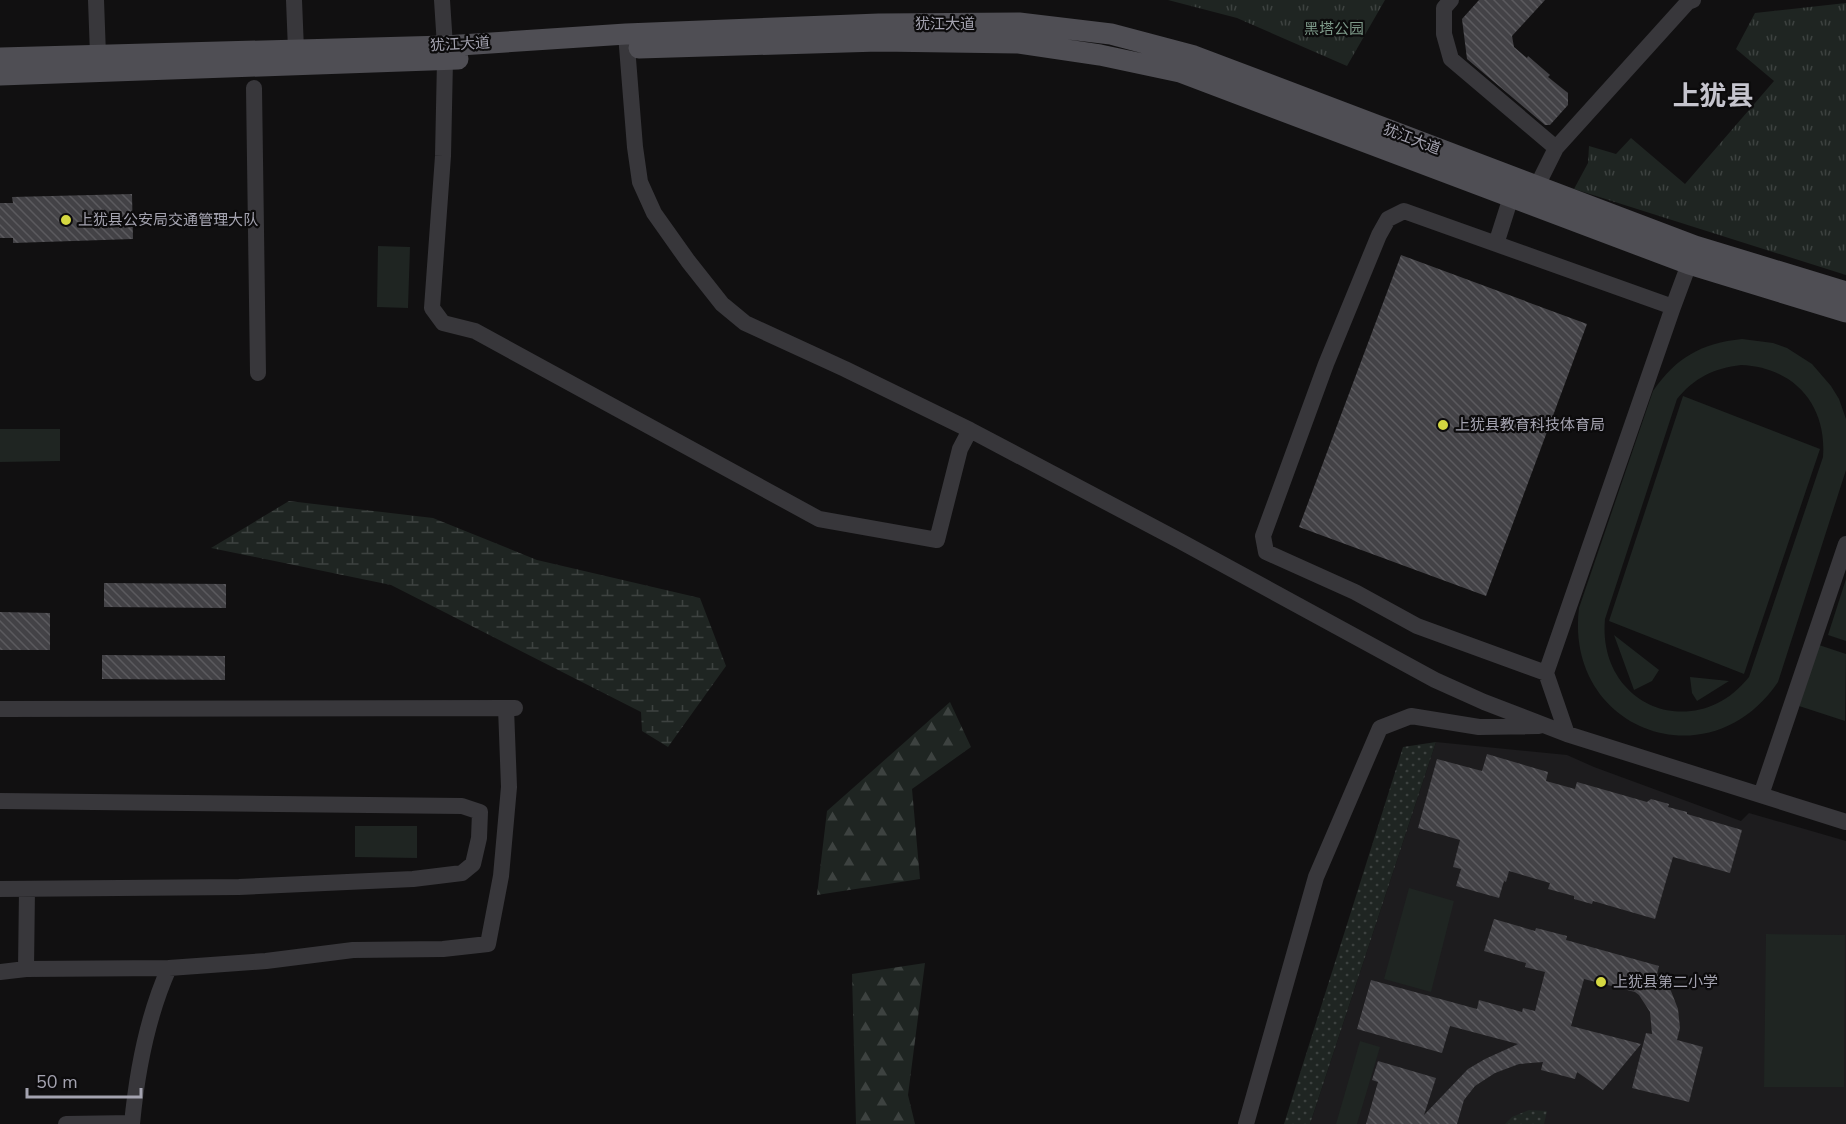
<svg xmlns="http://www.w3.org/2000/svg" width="1846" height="1124" font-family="'Nunito Sans','Noto Sans SC',sans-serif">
  <defs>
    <pattern id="grass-dots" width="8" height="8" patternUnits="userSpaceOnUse" patternTransform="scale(1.5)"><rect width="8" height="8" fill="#1f2522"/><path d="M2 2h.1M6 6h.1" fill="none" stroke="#3d4240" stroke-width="1.8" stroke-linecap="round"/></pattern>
    <pattern id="forest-firs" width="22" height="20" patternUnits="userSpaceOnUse" patternTransform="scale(1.5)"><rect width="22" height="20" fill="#1f2522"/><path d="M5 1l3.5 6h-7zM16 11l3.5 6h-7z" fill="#3d4240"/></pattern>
    <pattern id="wetland-marsh" width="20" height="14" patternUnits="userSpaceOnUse" patternTransform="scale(1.5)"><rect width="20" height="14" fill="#1f2522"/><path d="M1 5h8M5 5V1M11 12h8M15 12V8" fill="none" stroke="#3d4240"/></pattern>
    <pattern id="park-tufts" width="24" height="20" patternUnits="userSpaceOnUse" patternTransform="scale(1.5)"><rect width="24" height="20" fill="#1f2522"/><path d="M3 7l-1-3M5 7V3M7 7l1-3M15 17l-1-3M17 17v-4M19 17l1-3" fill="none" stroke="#3d4240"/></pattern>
    <pattern id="building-back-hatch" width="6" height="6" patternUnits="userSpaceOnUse" patternTransform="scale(1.5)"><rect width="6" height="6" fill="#434246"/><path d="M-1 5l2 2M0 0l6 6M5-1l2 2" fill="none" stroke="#5b5a5e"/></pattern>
  </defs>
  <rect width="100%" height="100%" fill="#111011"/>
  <path fill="#1d1c1e" d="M1436,742L1567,755L1594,767L1741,821L1749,813L1846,841V1124H1310Z"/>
  <path fill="url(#grass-dots)" d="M1436,742L1310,1124H1284L1403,747Z
    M1529,1110L1547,1111L1544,1124H1505L1512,1117Z"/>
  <path fill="url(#forest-firs)" d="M950,702L971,747L912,789L920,879L817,895L827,811Z
    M925,963L908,1095L915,1124H856L852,974Z"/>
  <path fill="url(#wetland-marsh)" d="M289,501L433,518L537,560L700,598L726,666L668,747L642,731L641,712L391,585L211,548Z"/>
  <path fill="url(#park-tufts)" d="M1168,0H1385L1347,66L1237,18Z
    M1846,3V275L1574,189L1588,163L1589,146L1616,154L1631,138L1685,184L1774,81L1736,49L1755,13Z"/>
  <path fill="#1f2522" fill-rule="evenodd" d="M378,246L410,247L408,308L377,307Z
    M1742,339L1773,343L1787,348L1812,364L1831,386L1839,399L1846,419V470L1778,682C1709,784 1564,730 1579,608L1653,391C1676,358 1701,343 1742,339ZM1741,365C1794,367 1827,405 1823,457L1749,677C1695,745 1597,706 1605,619L1677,399C1694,378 1714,368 1741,365Z
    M1683,396L1820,449L1744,674L1609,621Z
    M0,429H60V461L0,462Z
    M1846,579V641L1828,635Z
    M1614,635L1659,670L1652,681L1634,690Z
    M1819,645L1846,654L1845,721L1799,706Z
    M1690,677L1729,681L1697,701L1692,693Z
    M355,826H417V858L355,857Z
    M1409,888L1454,901L1431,992L1384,979Z
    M1766,934L1845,935L1844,1087H1764Z
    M1360,1041L1380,1047L1357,1124H1336Z"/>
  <path fill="url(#building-back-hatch)" d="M1479,0H1545L1512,36L1514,47L1527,58L1528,56L1550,75L1548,77L1568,93V105L1550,125H1545L1467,59L1462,19Z
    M132,194L133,239L13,243V238H0V203H13L12,197Z
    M1401,255L1587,324L1486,596L1299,527Z
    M104,583L226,584V608L104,607Z
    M0,612L50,613V650H0Z
    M102,655L225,656V680L102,679Z
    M1487,754L1548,772L1546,781L1575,789L1577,782L1647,802L1651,799L1669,804L1668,807L1687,812V814L1742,830L1730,873L1673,857L1655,919L1593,901L1592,904L1574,899V896L1548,889L1550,883L1509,871L1506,882L1504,881L1499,898L1456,886L1461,869L1453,867L1460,840L1418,828L1437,759L1482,771Z
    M1494,919L1535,931L1536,928L1567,936L1566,940L1659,966L1657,974L1664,980L1671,991L1678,1009L1680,1028L1677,1040L1703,1047L1689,1102L1632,1088L1646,1033L1652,1034L1650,1012L1639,995L1635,992L1584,979L1571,1026L1641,1044L1603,1090L1577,1072L1575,1079L1541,1070L1543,1062L1519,1064L1495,1073L1475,1086L1464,1100L1457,1124H1366L1378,1082L1372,1080L1378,1061L1436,1078L1424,1115L1468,1069L1485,1059L1518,1044L1450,1026L1442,1053L1357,1029L1371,980L1477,1009L1479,1000L1522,1012L1523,1008L1535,1011L1545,972L1525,967L1526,963L1484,951Z"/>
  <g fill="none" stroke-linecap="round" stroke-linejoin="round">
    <path stroke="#38373b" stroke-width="16" d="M96,0L98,55
      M294,0L296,50
      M442,0L445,46
      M1451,0L1444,8V34L1451,59L1556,148
      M626,34L635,147L640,182L654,213L688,261L722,304L745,323L845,369L970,430L1180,541L1435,680L1484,702L1567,734L1846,822
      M445,60L443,156L432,308L443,323L475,331L819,519L937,540L960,449L970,430
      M254,88L258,373
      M1537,186L1556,148L1688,2L1693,0
      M1496,244L1511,197
      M1546,673L1673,307
      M0,709L515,708
      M1567,734L1546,673L1417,626L1355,592L1266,552L1263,536L1326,364L1379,235L1388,219L1404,211L1673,307L1689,264
      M1761,795L1846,544
      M0,801L462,806L480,812L479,838L473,864L462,873L413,879L239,887L0,889
      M27,889L26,969L169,968
      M0,972L26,969
      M66,1124L132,1123
      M132,1124C137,1071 147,1017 169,968L266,961L353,950L443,949L488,944L501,876L509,787L506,708
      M1246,1124L1316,877L1380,728L1411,716L1479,727L1539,726"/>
    <path stroke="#4f4e54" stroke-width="21" d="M639,48L879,41L1019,43L1100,55L1180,72L1689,264L1846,312
      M0,58L445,46L626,34L879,24L1019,23L1111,34L1194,56L1695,246L1846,292
      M0,75L458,59"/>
  </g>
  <g fill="#d5d841" stroke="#0c0b0c" stroke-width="2">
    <circle cx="66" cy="220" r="6"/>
    <circle cx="1443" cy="425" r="6"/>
    <circle cx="1601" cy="982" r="6"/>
  </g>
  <g text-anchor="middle" stroke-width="4.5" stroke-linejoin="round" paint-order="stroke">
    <g font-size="15" fill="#a4a3b0" stroke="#0c0b0c">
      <text x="945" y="29">犹江大道</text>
      <text transform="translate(460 44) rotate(-3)" y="5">犹江大道</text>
      <text transform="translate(1412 139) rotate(21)" y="5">犹江大道</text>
    </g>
    <g font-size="15" fill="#7d9989" stroke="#0c0b0c">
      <text x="1334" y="34">黑塔公园</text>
    </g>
    <g font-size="15" fill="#a4a3b0" stroke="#0c0b0c" text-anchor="start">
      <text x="78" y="225">上犹县公安局交通管理大队</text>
      <text x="1455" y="430">上犹县教育科技体育局</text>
      <text x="1613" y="987">上犹县第二小学</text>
    </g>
    <g font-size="27" font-weight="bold" fill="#c5c4cd" stroke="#0c0b0c">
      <text x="1713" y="105">上犹县</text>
    </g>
  </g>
  <path d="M27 1088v9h114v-9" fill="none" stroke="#a4a3b0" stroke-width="3"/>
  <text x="36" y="1088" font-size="18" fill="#a4a3b0" stroke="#0c0b0c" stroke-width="4.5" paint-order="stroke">50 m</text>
</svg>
